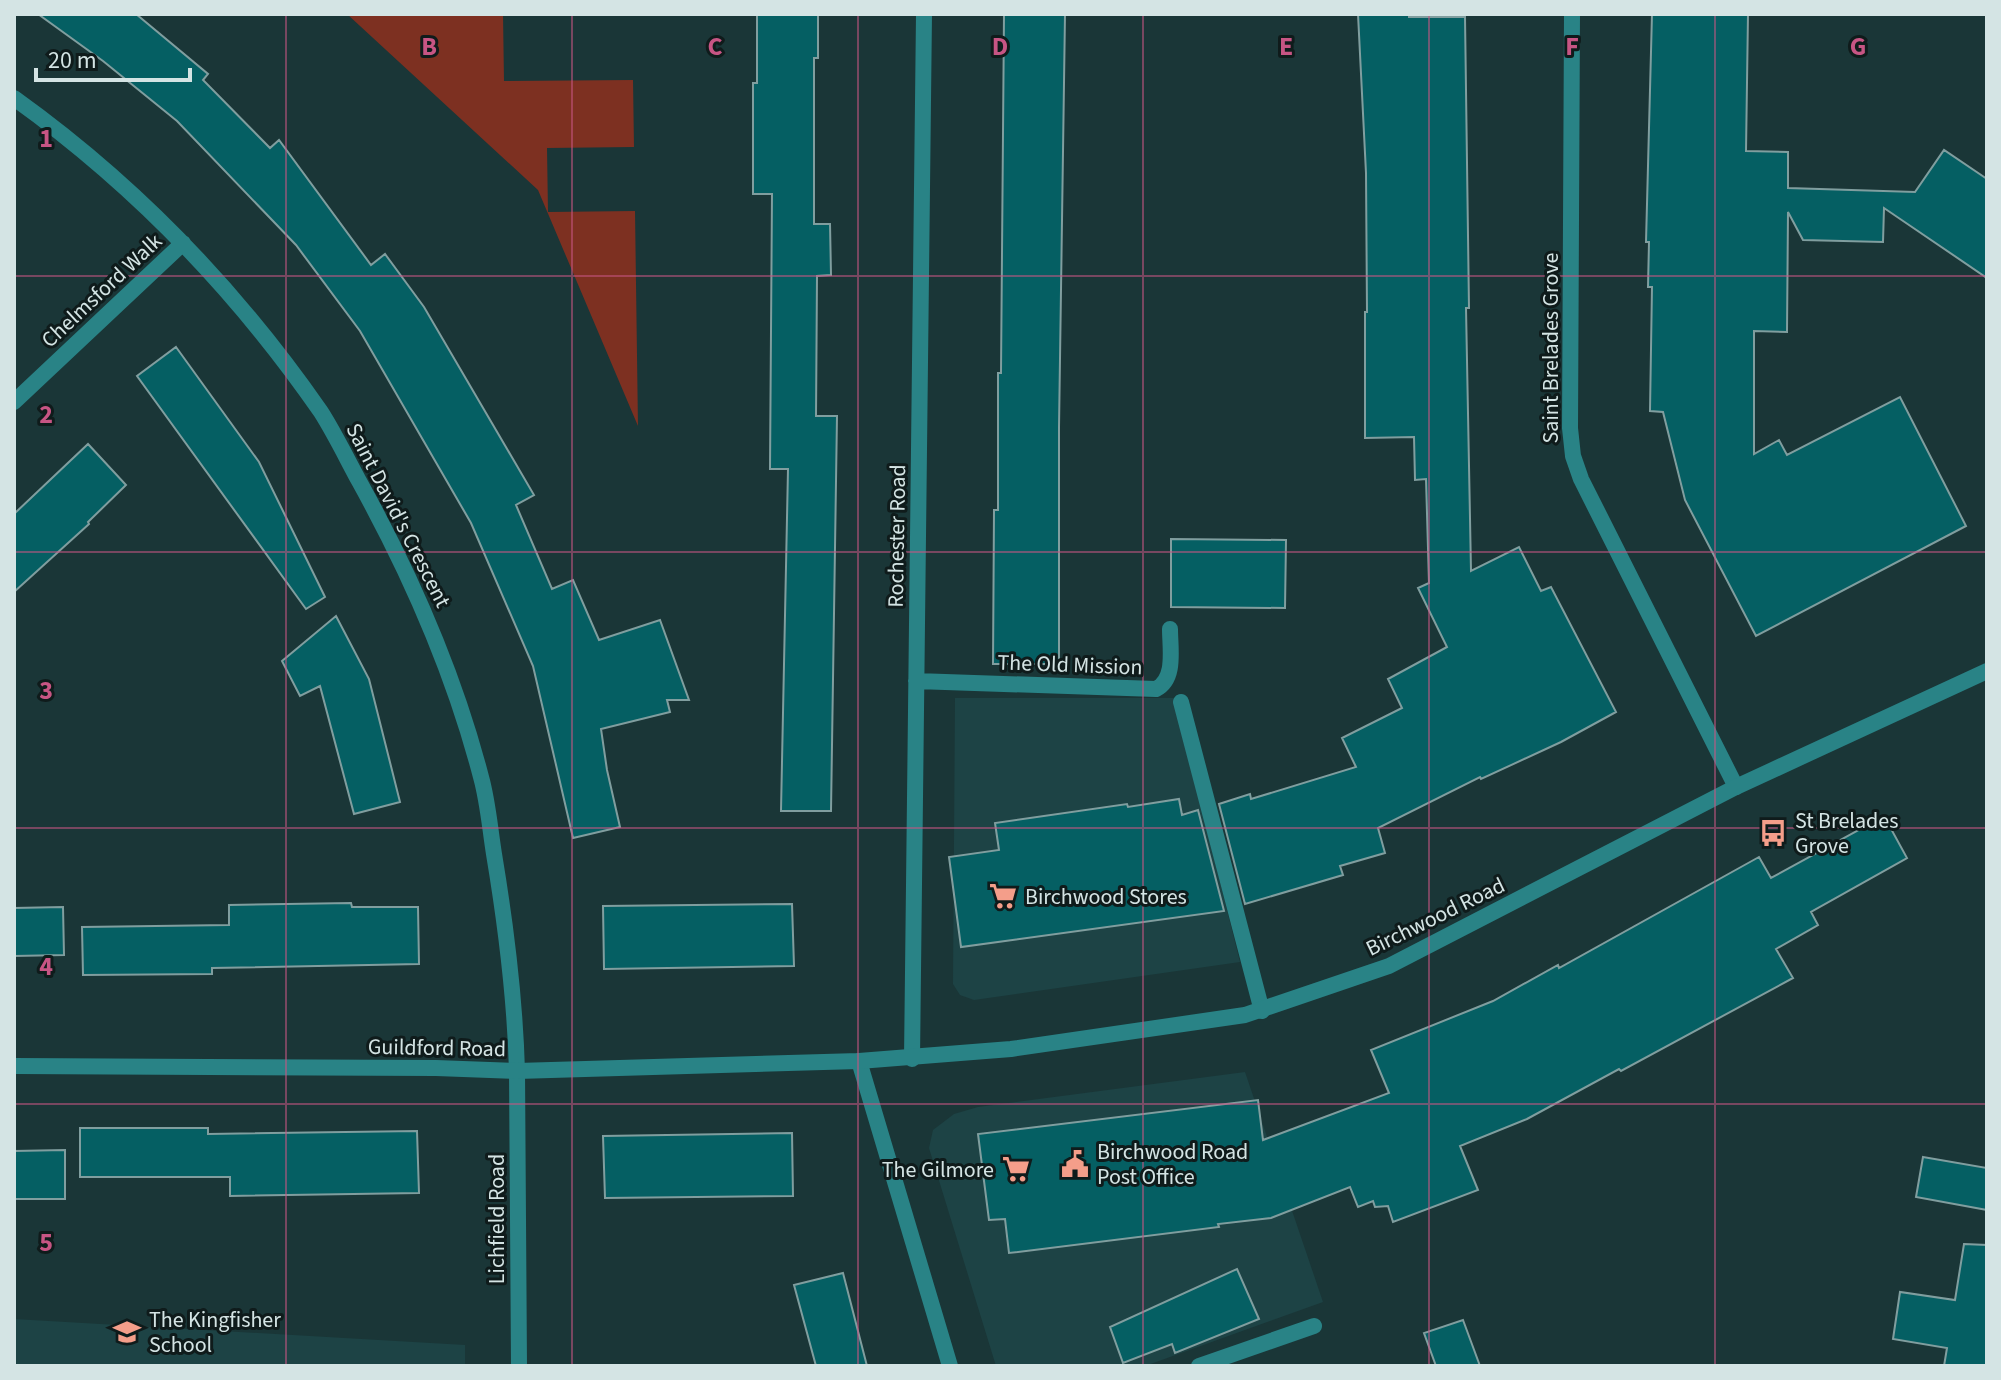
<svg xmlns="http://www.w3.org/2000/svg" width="2001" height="1380" font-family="'Source Sans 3',sans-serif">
  <rect width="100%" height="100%" fill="#1a3637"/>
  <path fill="#1d4345" d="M955,698H1174L1240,962L974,1000L960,995L953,984Z
    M1245,1072L1323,1302L1145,1366H996L929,1148L933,1130L954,1114L978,1107Z
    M14,1319L465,1345V1366H14Z"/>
  <path fill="#7d3021" d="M347,14H503L504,81L633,80L634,147L547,148L548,212L635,211L638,426L538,190Z"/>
  <path fill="#055f63" stroke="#809e9f" stroke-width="2" d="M38,14H136L208,74L203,80L270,148L279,140L371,265L385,254L424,307L534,495L516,505L552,589L573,580L599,640L660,620L689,700H667L670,712L601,729L607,770L620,827L573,838L533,666L471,523L360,331L296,245L177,121L103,61Z
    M757,14H818V58H814V224H830L831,275L817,276L816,416H837L831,811H781L788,469H770L772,194H753V83H757Z
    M1004,14H1065L1059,428V664H993L994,510H998V373H1001Z
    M1358,14H1409V17H1465L1469,308H1466L1471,571L1519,547L1541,591L1551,587L1616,712L1561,742L1481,779L1480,777L1378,828L1385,853L1340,866L1343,875L1245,904L1219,804L1250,794L1251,799L1356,767L1342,738L1402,708L1388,679L1447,647L1418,588L1429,583L1426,479L1415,480L1414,437L1365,438V312H1367L1366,173Z
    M1652,14H1748L1746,151L1788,152V188L1915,192L1944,150L1987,179V278L1884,208L1883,242L1803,240L1788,212L1787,332L1754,331V454L1779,440L1787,455L1900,397L1966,526L1756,636L1685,500L1663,412L1650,411L1652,287H1648L1649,242H1646Z
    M176,347L259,462L325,597L306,609L137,376Z
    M88,444L126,485L88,522L89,524L14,592V514Z
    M1171,539L1286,540L1285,608L1171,607Z
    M336,616L369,679L400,802L354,814L320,686L300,696L282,661Z
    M1179,799L1182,815L1198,810L1224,911L961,947L949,857L999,850L995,823L1127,804L1128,807Z
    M1884,816L1907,858L1811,912L1818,925L1776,949L1793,978L1621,1071L1619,1069L1527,1119L1460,1146L1478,1190L1393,1222L1388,1206L1375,1207L1373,1201L1358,1207L1350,1187L1271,1218L1218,1224L1219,1227L1009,1253L1005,1219L989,1220L978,1134L1258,1100L1263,1140L1389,1093L1371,1050L1493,1001L1558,965L1559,968L1759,857L1771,878Z
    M351,903L352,907H418L419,964L212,968V974L83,975L82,927L229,925V905Z
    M792,904L794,966L604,969L603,906Z
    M63,907L64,955L14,956V908Z
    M80,1128H208V1134L417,1131L419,1193L230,1196V1177H80Z
    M792,1133L793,1196L605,1198L603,1136Z
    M65,1150V1199H14V1151Z
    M1923,1157L1987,1168V1210L1916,1197Z
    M1964,1244L1987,1245V1366H1944L1947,1348L1893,1339L1900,1292L1955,1300Z
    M1237,1269L1259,1319L1175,1353L1172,1344L1123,1363L1110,1327Z
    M843,1273L867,1366H816L794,1285Z
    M1463,1320L1480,1366H1436L1424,1333Z"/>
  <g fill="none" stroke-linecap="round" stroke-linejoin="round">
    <path stroke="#298386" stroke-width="16" d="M1181,702L1262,1011
      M1199,1366L1314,1326"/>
    <path stroke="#298386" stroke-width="16" d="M1572,14L1570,428L1573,456L1581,479L1736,787
      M14,98C134,184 237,291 321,412C335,434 347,459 359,481C411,575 454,673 481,777C488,802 490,829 494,854C506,926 515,998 517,1071L519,1366
      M14,402L183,243
      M916,681L1156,689C1176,679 1170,649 1170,629
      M912,1059L924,14
      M859,1061L950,1366"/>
    <path stroke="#298386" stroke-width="16" d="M14,1066L436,1068L517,1071L859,1061L1011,1049L1245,1015L1389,966L1736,787L1987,671"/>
  </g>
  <path fill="none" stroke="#c75584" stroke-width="2" stroke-opacity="0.55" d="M286,14V1366M572,14V1366M858,14V1366M1143,14V1366M1429,14V1366M1715,14V1366M14,276H1987M14,552H1987M14,828H1987M14,1104H1987"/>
  <defs>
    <g id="bus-bare" transform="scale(2.16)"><path d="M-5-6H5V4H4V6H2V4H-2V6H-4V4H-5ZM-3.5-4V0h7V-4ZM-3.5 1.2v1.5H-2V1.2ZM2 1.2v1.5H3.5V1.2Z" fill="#f49e8a" stroke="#0f1b1b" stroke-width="2.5" paint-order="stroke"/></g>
    <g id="supermarket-bare" transform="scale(2.16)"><path d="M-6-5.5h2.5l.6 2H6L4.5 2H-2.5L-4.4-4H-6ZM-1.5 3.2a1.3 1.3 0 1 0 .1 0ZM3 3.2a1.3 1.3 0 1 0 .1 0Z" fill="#f49e8a" stroke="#0f1b1b" stroke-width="2.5" paint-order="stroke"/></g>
    <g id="civic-bare" transform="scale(2.16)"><path d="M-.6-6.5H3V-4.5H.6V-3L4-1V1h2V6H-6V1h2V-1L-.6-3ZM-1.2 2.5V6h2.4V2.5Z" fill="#f49e8a" stroke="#0f1b1b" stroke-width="2.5" paint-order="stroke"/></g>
    <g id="school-bare" transform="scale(2.16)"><path d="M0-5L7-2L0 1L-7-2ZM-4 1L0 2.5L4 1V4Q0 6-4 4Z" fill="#f49e8a" stroke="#0f1b1b" stroke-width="2.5" paint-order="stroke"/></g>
  </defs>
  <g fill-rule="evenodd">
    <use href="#bus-bare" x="1773" y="833"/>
    <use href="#supermarket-bare" x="1003" y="896"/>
    <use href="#civic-bare" x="1075" y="1164"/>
    <use href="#supermarket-bare" x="1016" y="1169"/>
    <use href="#school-bare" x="127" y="1332"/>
  </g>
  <g text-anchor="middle" stroke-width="6" stroke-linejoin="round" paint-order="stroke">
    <g font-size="22" fill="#d4e4e4" stroke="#0f1b1b">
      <text transform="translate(101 290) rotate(-43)" y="8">Chelmsford Walk</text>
      <text transform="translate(1550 348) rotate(-90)" y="8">Saint Brelades Grove</text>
      <text transform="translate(399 515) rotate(63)" y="8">Saint David's Crescent</text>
      <text transform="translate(896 536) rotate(-89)" y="8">Rochester Road</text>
      <text transform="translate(1070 664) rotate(2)" y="8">The Old Mission</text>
      <text transform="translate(1435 916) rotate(-26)" y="8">Birchwood Road</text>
      <text transform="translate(437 1047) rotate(1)" y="8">Guildford Road</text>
      <text transform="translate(496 1219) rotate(-90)" y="8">Lichfield Road</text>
    </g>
    <g font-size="22" fill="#d4e4e4" stroke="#0f1b1b" text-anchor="start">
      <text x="1795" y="828">St Brelades<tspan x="1795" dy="25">Grove</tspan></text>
      <text x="1025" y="904">Birchwood Stores</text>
      <text x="1097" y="1159">Birchwood Road<tspan x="1097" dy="25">Post Office</tspan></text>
      <text x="994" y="1177" text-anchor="end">The Gilmore</text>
      <text x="149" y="1327">The Kingfisher<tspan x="149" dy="25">School</tspan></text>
    </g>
  </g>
  <g font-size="26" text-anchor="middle" font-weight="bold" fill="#c75584" stroke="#0f1b1b" stroke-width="6" stroke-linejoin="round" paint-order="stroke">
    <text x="429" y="55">B</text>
    <text x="715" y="55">C</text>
    <text x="1000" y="55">D</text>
    <text x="1286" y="55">E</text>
    <text x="1572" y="55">F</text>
    <text x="1858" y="55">G</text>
    <text x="46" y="147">1</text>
    <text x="46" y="423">2</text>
    <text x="46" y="699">3</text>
    <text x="46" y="975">4</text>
    <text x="46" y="1251">5</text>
  </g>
  <rect width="2001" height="1380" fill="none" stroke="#d4e4e4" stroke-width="32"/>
  <path d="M36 68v12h154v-12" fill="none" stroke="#d4e4e4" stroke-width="4"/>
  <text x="48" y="68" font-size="24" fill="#d4e4e4" stroke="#0f1b1b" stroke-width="6" paint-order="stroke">20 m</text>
</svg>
